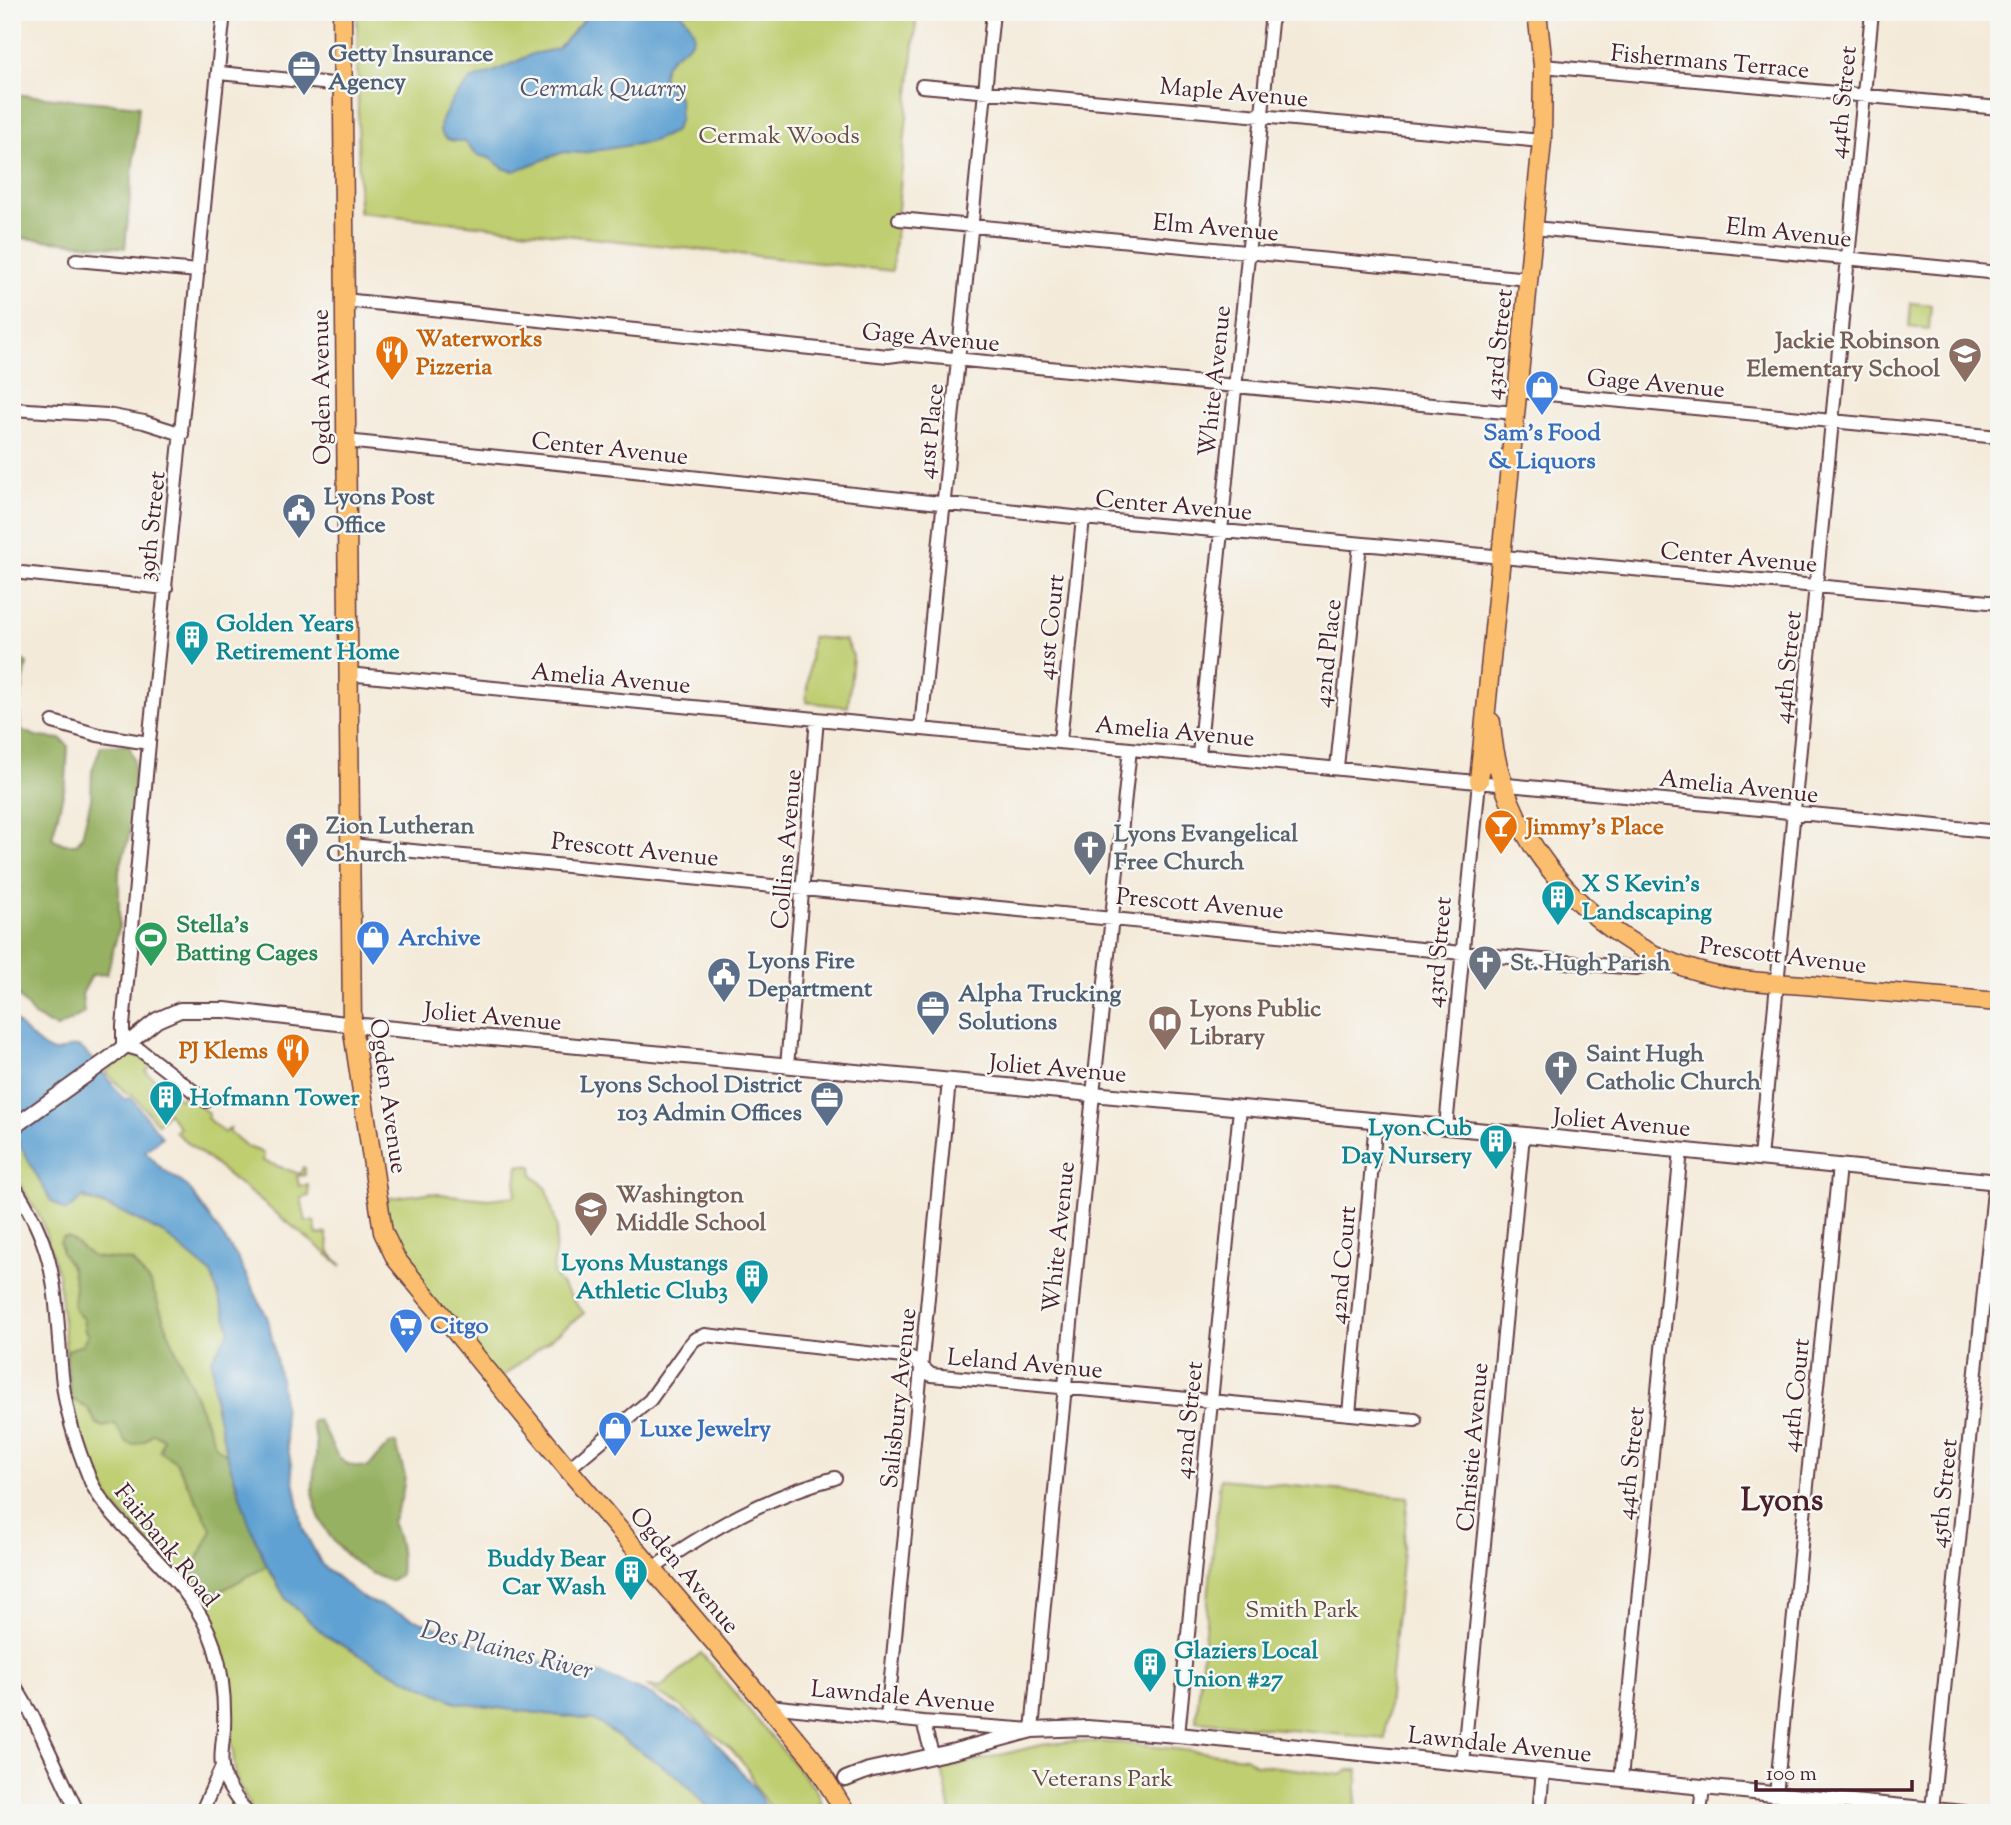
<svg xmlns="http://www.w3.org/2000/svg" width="2011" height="1825" font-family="'Sorts Mill Goudy',serif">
  <rect width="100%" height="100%" fill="#f6f6f2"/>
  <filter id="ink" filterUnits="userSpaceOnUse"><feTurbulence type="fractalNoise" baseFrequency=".0143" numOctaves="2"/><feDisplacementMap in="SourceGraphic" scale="14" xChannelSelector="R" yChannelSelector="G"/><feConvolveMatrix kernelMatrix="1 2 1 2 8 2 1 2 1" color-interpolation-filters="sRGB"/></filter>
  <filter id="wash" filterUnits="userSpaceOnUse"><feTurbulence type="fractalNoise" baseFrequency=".00686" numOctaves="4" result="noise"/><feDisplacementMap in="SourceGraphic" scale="28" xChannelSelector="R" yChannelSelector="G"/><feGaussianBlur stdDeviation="1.57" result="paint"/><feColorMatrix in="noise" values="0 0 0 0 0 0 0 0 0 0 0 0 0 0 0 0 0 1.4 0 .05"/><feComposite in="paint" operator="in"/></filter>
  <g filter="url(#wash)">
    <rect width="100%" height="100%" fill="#f4ead9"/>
    <path fill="#bece70" stroke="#84764e" stroke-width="2" d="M357,12H917L892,271L359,212Z
      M1911,303L1931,305L1929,329L1909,327Z
      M812,637L845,640L853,656L848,707L806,702Z
      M130,1055L138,1056L151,1065L146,1072L180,1099L184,1093L209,1114L207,1118L224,1133L231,1127L229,1132L248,1147L264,1153L263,1161L300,1174L303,1167L305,1168V1175L297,1176L299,1186L308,1185L309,1196L301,1198L306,1222L314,1221L317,1235L326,1233L330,1253L342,1266L177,1134L175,1131L180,1128L168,1113L158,1124L132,1094H127L106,1072L120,1060Z
      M12,1131L86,1200L122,1212L164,1234L211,1273L230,1330L212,1359L227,1455L249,1523L267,1566L286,1599L326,1636L383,1668L458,1703L594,1720L680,1778L713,1813H254L236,1779L230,1726L199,1603L186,1583L111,1502L88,1458L78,1430L70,1392L58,1274L41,1219L12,1171Z
      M518,1165L532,1166L533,1175L547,1189L557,1228L553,1274L584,1313L498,1380L397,1256L381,1199L428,1193L488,1199L515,1196Z
      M1220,1479L1408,1497L1385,1739L1196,1721Z
      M701,1653L816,1790L822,1803L799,1813H775L757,1789L747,1768L732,1750L680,1706L646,1686L660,1688Z
      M1076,1741L1121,1743L1245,1757L1255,1764L1341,1775L1349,1770H1358L1355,1813H951L942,1769L1041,1745Z"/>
    <path fill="#96b162" stroke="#706846" stroke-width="2" d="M12,94L139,106L125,248L12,237Z
      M12,654L27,663L19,708L21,730L38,737L61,739L68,746L66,782L52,838L64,844H77L82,836L91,799L92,771L101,746L129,745L134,761V804L129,837L119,871V927L107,974L92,975L82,994L84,1013L57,1028L34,1016L12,988Z
      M63,1237H68L93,1257L132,1261L151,1284L168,1331L216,1446L227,1455L249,1523L267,1566L199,1603L186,1583L212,1530L176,1462L160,1451L163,1439L153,1433L145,1441L133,1445L126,1442L115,1424L103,1427L97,1424L87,1407L71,1399L66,1356L68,1350L82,1345L88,1334L85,1331L83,1319L76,1312L73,1304L75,1285L71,1267L62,1253L60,1242Z
      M318,1420C335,1444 332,1469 368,1467L389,1444L396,1443L405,1476L402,1497L392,1522C400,1541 402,1555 400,1575L390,1581C350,1568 312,1528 313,1484C314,1463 321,1445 311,1425L312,1421Z"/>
    <path fill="#5ea1d2" stroke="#54607e" stroke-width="2" d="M591,12H680C722,55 654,41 664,85L679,97L680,119L674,132L650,142L582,153L564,152L514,171L505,169L489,158L478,155L465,142L449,140L443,136L440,131L441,122L451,102L470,80L503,68L532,54L557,49Z
      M12,1017C20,1026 42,1051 55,1052C65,1052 70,1043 81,1048C86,1050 117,1091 124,1099L131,1098L162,1137L145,1151L160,1167L188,1187L237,1257L268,1319L282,1389L285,1432L303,1529L322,1565L364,1599L503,1654L601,1674L649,1694L703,1727L756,1789L769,1813H713L680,1778L594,1720L458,1703L383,1668L326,1636L286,1599L267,1566L249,1523L227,1455L215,1404L212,1359L230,1330L211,1273L164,1234L122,1212L84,1197L66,1211L51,1201L12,1131Z"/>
  </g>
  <g filter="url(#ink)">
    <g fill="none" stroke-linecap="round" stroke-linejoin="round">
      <g stroke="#643d45" stroke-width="16">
        <path id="minor" d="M1543,66L1999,108
          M219,73L343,85
          M922,86L1542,141
          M899,219L1529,279
          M1534,228L1999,273
          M76,260L198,271
          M344,300L888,356L903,354L1515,413
          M1517,391L1999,437
          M12,409L107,415L144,422L182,434
          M346,441L1083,518L1999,603
          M12,572L166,588
          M347,674L1999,832
          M53,722L98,735L149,743
          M921,728L993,12
          M1060,741L1083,518
          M1199,755L1272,12
          M1337,767L1360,544
          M351,845L1462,953L1636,968L1664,960
          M787,1066L817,719
          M206,1101L140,1050L123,1045V1026L149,743L224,12
          M1446,1127L1479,781
          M1760,1158L1872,12
          M12,1183C60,1254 54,1295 62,1375C65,1412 77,1448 91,1482C100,1501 115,1517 130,1532C162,1566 199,1599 214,1646C223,1673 225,1701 224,1729C223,1741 220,1755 222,1767C224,1784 237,1799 247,1813
          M1349,1414L1376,1121
          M568,1469L650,1400L688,1347L695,1339L705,1335L912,1358L931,1375L1415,1420
          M652,1569C709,1530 767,1496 835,1478
          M12,1681L32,1715L78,1813
          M769,1706L923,1722L1032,1730L1093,1094L1130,749
          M887,1719L949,1081
          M923,1722L933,1757
          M1178,1735L1240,1109
          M1463,1764L1523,1135
          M1621,1779L1681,1150
          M1776,1795L1839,1166
          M1932,1810L1995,1181
          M201,1813L222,1767
          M1539,1813L1543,1771
          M1700,1813L1703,1788"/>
      </g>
      <g stroke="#643d45" stroke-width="18">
        <path id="tertiary" d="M12,1128L110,1058L157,1020L180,1010H225L363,1026L1446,1127L1999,1182
          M846,1779L869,1770L955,1751L1032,1730L1087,1728L1178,1735L1964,1813"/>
      </g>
      <g stroke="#643d45" stroke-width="21">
        <path id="primary" d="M342,12L352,1025L383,1232L396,1259L568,1469L812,1758L846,1813
          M1491,722C1494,774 1517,828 1549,868C1590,920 1644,959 1709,974C1746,983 1786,983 1825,987C1883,992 1941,997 1999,1002
          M1479,781L1542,141L1543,66L1537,12"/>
      </g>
      <use href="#minor" stroke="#fff" stroke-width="12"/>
      <use href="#tertiary" stroke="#fff" stroke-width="14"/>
      <use href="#primary" stroke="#fbbd6e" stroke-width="18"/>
    </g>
  </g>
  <defs>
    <g id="office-pin" transform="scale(1.75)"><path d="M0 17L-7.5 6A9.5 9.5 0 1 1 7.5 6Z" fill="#5c6f8a" stroke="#f6f6f2"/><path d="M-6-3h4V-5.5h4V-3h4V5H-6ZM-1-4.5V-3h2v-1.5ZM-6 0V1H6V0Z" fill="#fff"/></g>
    <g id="restaurant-pin" transform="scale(1.75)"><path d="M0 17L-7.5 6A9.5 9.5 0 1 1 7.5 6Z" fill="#e8710a" stroke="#f6f6f2"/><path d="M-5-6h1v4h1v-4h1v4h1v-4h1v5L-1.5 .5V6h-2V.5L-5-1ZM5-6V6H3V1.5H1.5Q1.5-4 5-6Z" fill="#fff"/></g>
    <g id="school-pin" transform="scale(1.75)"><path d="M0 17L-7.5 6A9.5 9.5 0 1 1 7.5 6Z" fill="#8d6e63" stroke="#f6f6f2"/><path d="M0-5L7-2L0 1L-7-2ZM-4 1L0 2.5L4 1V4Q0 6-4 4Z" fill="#fff"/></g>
    <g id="shop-pin" transform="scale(1.75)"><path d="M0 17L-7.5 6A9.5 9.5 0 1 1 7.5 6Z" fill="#3f7fe0" stroke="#f6f6f2"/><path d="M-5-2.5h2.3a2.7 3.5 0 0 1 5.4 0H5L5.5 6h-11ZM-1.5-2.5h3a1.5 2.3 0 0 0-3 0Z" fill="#fff"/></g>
    <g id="civic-pin" transform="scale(1.75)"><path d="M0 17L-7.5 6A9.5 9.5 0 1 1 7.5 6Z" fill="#5c6f8a" stroke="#f6f6f2"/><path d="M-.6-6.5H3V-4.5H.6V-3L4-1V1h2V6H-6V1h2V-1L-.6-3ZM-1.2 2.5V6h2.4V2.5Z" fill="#fff"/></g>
    <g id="building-pin" transform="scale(1.75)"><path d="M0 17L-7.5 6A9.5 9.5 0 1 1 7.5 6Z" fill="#0f9aa8" stroke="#f6f6f2"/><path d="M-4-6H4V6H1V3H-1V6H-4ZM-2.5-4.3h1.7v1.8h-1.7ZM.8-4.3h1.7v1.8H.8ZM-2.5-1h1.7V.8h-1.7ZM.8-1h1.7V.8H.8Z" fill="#fff"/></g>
    <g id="bar-pin" transform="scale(1.75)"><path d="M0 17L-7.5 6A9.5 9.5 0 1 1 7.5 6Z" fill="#e8710a" stroke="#f6f6f2"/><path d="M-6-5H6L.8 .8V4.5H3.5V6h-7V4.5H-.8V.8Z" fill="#fff"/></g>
    <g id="church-pin" transform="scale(1.75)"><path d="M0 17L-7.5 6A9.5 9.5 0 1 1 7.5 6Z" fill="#6b7280" stroke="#f6f6f2"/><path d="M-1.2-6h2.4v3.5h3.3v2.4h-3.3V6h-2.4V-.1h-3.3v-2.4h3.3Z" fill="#fff"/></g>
    <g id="stadium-pin" transform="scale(1.75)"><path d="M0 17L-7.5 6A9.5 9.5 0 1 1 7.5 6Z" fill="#2e9e5b" stroke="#f6f6f2"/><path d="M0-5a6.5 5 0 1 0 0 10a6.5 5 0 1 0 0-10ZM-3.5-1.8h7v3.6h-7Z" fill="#fff"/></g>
    <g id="library-pin" transform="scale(1.75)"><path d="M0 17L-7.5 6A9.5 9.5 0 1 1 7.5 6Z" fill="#8d6e63" stroke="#f6f6f2"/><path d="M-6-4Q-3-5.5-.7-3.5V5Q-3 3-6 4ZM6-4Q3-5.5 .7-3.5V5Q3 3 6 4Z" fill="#fff"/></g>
    <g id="supermarket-pin" transform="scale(1.75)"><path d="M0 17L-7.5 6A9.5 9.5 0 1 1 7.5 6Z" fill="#3f7fe0" stroke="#f6f6f2"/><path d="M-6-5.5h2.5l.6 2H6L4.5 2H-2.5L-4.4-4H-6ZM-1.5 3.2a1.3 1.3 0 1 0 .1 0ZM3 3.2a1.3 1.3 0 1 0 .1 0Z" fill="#fff"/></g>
  </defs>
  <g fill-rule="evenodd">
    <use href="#office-pin" x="304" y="67"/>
    <use href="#restaurant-pin" x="392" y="352"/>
    <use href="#school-pin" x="1965" y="354"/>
    <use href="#shop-pin" x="1542" y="387"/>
    <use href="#civic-pin" x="299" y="510"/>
    <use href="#building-pin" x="192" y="637"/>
    <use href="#bar-pin" x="1501" y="826"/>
    <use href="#church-pin" x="302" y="839"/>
    <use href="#church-pin" x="1090" y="847"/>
    <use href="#building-pin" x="1558" y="897"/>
    <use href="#shop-pin" x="373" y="937"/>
    <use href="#stadium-pin" x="151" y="938"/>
    <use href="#church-pin" x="1485" y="962"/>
    <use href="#civic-pin" x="724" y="974"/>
    <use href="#office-pin" x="933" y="1007"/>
    <use href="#library-pin" x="1165" y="1022"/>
    <use href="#restaurant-pin" x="293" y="1050"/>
    <use href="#church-pin" x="1561" y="1067"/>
    <use href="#building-pin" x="166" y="1097"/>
    <use href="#office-pin" x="827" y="1098"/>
    <use href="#building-pin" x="1496" y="1141"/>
    <use href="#school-pin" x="591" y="1208"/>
    <use href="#building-pin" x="752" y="1276"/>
    <use href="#supermarket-pin" x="406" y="1325"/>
    <use href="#shop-pin" x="615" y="1428"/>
    <use href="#building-pin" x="631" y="1572"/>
    <use href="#building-pin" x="1150" y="1664"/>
  </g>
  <g text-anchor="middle" stroke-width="5" stroke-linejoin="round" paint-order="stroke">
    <g font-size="24" font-weight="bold" fill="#4e5e75" stroke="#f6f6f2" text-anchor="start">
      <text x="328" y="61">Getty Insurance<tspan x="328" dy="28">Agency</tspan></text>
      <text x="324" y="504">Lyons Post<tspan x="324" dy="28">Office</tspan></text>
      <text x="748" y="968">Lyons Fire<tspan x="748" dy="28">Department</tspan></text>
      <text x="958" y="1001">Alpha Trucking<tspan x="958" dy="28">Solutions</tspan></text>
      <text x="802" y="1092" text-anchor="end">Lyons School District<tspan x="802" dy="28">103 Admin Offices</tspan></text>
    </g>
    <g font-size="24" fill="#4a1f2b" stroke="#f6f6f2">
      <text transform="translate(1710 61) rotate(5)" y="8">Fishermans Terrace</text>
      <text transform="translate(1234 92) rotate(5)" y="8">Maple Avenue</text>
      <text transform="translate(1842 102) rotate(-84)" y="8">44th Street</text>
      <text transform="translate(1216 227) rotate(5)" y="8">Elm Avenue</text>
      <text transform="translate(1789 232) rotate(6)" y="8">Elm Avenue</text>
      <text transform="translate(931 337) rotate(5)" y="8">Gage Avenue</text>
      <text transform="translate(1498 344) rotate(-84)" y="8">43rd Street</text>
      <text transform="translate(1214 381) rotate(-84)" y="8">White Avenue</text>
      <text transform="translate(1656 383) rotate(5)" y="8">Gage Avenue</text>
      <text transform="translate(321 387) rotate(-91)" y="8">Ogden Avenue</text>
      <text transform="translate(930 431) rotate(-84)" y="8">41st Place</text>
      <text transform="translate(610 448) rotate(6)" y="8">Center Avenue</text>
      <text transform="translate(1174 505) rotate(5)" y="8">Center Avenue</text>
      <text transform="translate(151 526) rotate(-84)" y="8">39th Street</text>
      <text transform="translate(1739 557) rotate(5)" y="8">Center Avenue</text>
      <text transform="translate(1050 627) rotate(-84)" y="8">41st Court</text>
      <text transform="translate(1327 653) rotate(-84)" y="8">42nd Place</text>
      <text transform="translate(1787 667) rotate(-84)" y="8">44th Street</text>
      <text transform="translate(611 678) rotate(5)" y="8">Amelia Avenue</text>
      <text transform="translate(1175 731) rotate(5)" y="8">Amelia Avenue</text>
      <text transform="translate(1739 786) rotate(6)" y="8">Amelia Avenue</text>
      <text transform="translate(635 849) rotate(6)" y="8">Prescott Avenue</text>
      <text transform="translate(786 849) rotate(-85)" y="8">Collins Avenue</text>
      <text transform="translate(1200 903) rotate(5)" y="8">Prescott Avenue</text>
      <text transform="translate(1438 952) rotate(-85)" y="8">43rd Street</text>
      <text transform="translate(1783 955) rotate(7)" y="8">Prescott Avenue</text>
      <text transform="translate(493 1016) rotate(5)" y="8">Joliet Avenue</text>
      <text transform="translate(1058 1068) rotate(5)" y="8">Joliet Avenue</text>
      <text transform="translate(389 1096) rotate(82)" y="8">Ogden Avenue</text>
      <text transform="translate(1622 1122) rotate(5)" y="8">Joliet Avenue</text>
      <text transform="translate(1058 1237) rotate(-84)" y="8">White Avenue</text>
      <text transform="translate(1342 1265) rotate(-85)" y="8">42nd Court</text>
      <text transform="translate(1025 1363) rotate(5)" y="8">Leland Avenue</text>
      <text transform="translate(1795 1395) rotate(-84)" y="8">44th Court</text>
      <text transform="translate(898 1398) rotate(-84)" y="8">Salisbury Avenue</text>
      <text transform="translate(1188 1420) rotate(-84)" y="8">42nd Street</text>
      <text transform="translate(1472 1447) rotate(-85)" y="8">Christie Avenue</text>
      <text transform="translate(1630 1463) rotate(-84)" y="8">44th Street</text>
      <text transform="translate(1943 1493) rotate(-84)" y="8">45th Street</text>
      <text transform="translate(167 1545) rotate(51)" y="8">Fairbank Road</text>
      <text transform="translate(685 1570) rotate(50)" y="8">Ogden Avenue</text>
      <text transform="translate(903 1696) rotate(5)" y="8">Lawndale Avenue</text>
      <text transform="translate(1500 1744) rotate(6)" y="8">Lawndale Avenue</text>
    </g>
    <g font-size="24" fill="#674b3c" stroke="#f6f6f2">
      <text x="779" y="143">Cermak Woods</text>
      <text x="1302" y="1617">Smith Park</text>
      <text x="1102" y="1786">Veterans Park</text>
    </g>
    <g font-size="24" font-weight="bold" fill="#c56008" stroke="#f6f6f2" text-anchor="start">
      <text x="416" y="346">Waterworks<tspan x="416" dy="28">Pizzeria</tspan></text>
      <text x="1526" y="834">Jimmy's Place</text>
      <text x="268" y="1058" text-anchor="end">PJ Klems</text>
    </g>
    <g font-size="24" font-weight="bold" fill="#785e54" stroke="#f6f6f2" text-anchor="start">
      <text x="1940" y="348" text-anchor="end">Jackie Robinson<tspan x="1940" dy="28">Elementary School</tspan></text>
      <text x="1190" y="1016">Lyons Public<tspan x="1190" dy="28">Library</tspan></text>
      <text x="616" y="1202">Washington<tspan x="616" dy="28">Middle School</tspan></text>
    </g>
    <g font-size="24" font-weight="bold" fill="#366cbe" stroke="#f6f6f2" text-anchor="start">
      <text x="1542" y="440" text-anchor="middle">Sam's Food<tspan x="1542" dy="28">&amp; Liquors</tspan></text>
      <text x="398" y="945">Archive</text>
      <text x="430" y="1333">Citgo</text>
      <text x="640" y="1436">Luxe Jewelry</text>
    </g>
    <g font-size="24" font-weight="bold" fill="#0d838f" stroke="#f6f6f2" text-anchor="start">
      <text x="216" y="631">Golden Years<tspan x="216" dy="28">Retirement Home</tspan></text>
      <text x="1582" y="891">X S Kevin's<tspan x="1582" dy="28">Landscaping</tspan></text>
      <text x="190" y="1105">Hofmann Tower</text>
      <text x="1472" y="1135" text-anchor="end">Lyon Cub<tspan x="1472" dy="28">Day Nursery</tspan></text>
      <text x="728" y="1270" text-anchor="end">Lyons Mustangs<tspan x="728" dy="28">Athletic Club3</tspan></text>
      <text x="606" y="1566" text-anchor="end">Buddy Bear<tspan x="606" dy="28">Car Wash</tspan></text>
      <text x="1174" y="1658">Glaziers Local<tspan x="1174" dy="28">Union #27</tspan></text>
    </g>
    <g font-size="24" font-weight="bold" fill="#5b616d" stroke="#f6f6f2" text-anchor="start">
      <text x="326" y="833">Zion Lutheran<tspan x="326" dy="28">Church</tspan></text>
      <text x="1114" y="841">Lyons Evangelical<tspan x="1114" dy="28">Free Church</tspan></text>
      <text x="1510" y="970">St. Hugh Parish</text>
      <text x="1586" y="1061">Saint Hugh<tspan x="1586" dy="28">Catholic Church</tspan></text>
    </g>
    <g font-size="24" font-weight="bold" fill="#27864d" stroke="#f6f6f2" text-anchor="start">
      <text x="176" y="932">Stella's<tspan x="176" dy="28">Batting Cages</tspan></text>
    </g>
    <g font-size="26" font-style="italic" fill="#52536e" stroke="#f6f6f2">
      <text x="603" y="96">Cermak Quarry</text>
      <text transform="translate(507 1649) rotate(14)" y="9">Des Plaines River</text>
    </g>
    <g font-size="32" font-weight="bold" fill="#4a1f2b" stroke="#f6f6f2">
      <text x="1782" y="1510">Lyons</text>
    </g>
  </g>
  <rect width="2011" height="1825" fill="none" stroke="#f6f6f2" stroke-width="42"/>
  <path d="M1756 1780v10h156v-10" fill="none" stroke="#4a1f2b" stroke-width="3.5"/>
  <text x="1766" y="1780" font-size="21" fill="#4a1f2b" stroke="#f6f6f2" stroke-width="5" paint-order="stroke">100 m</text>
</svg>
